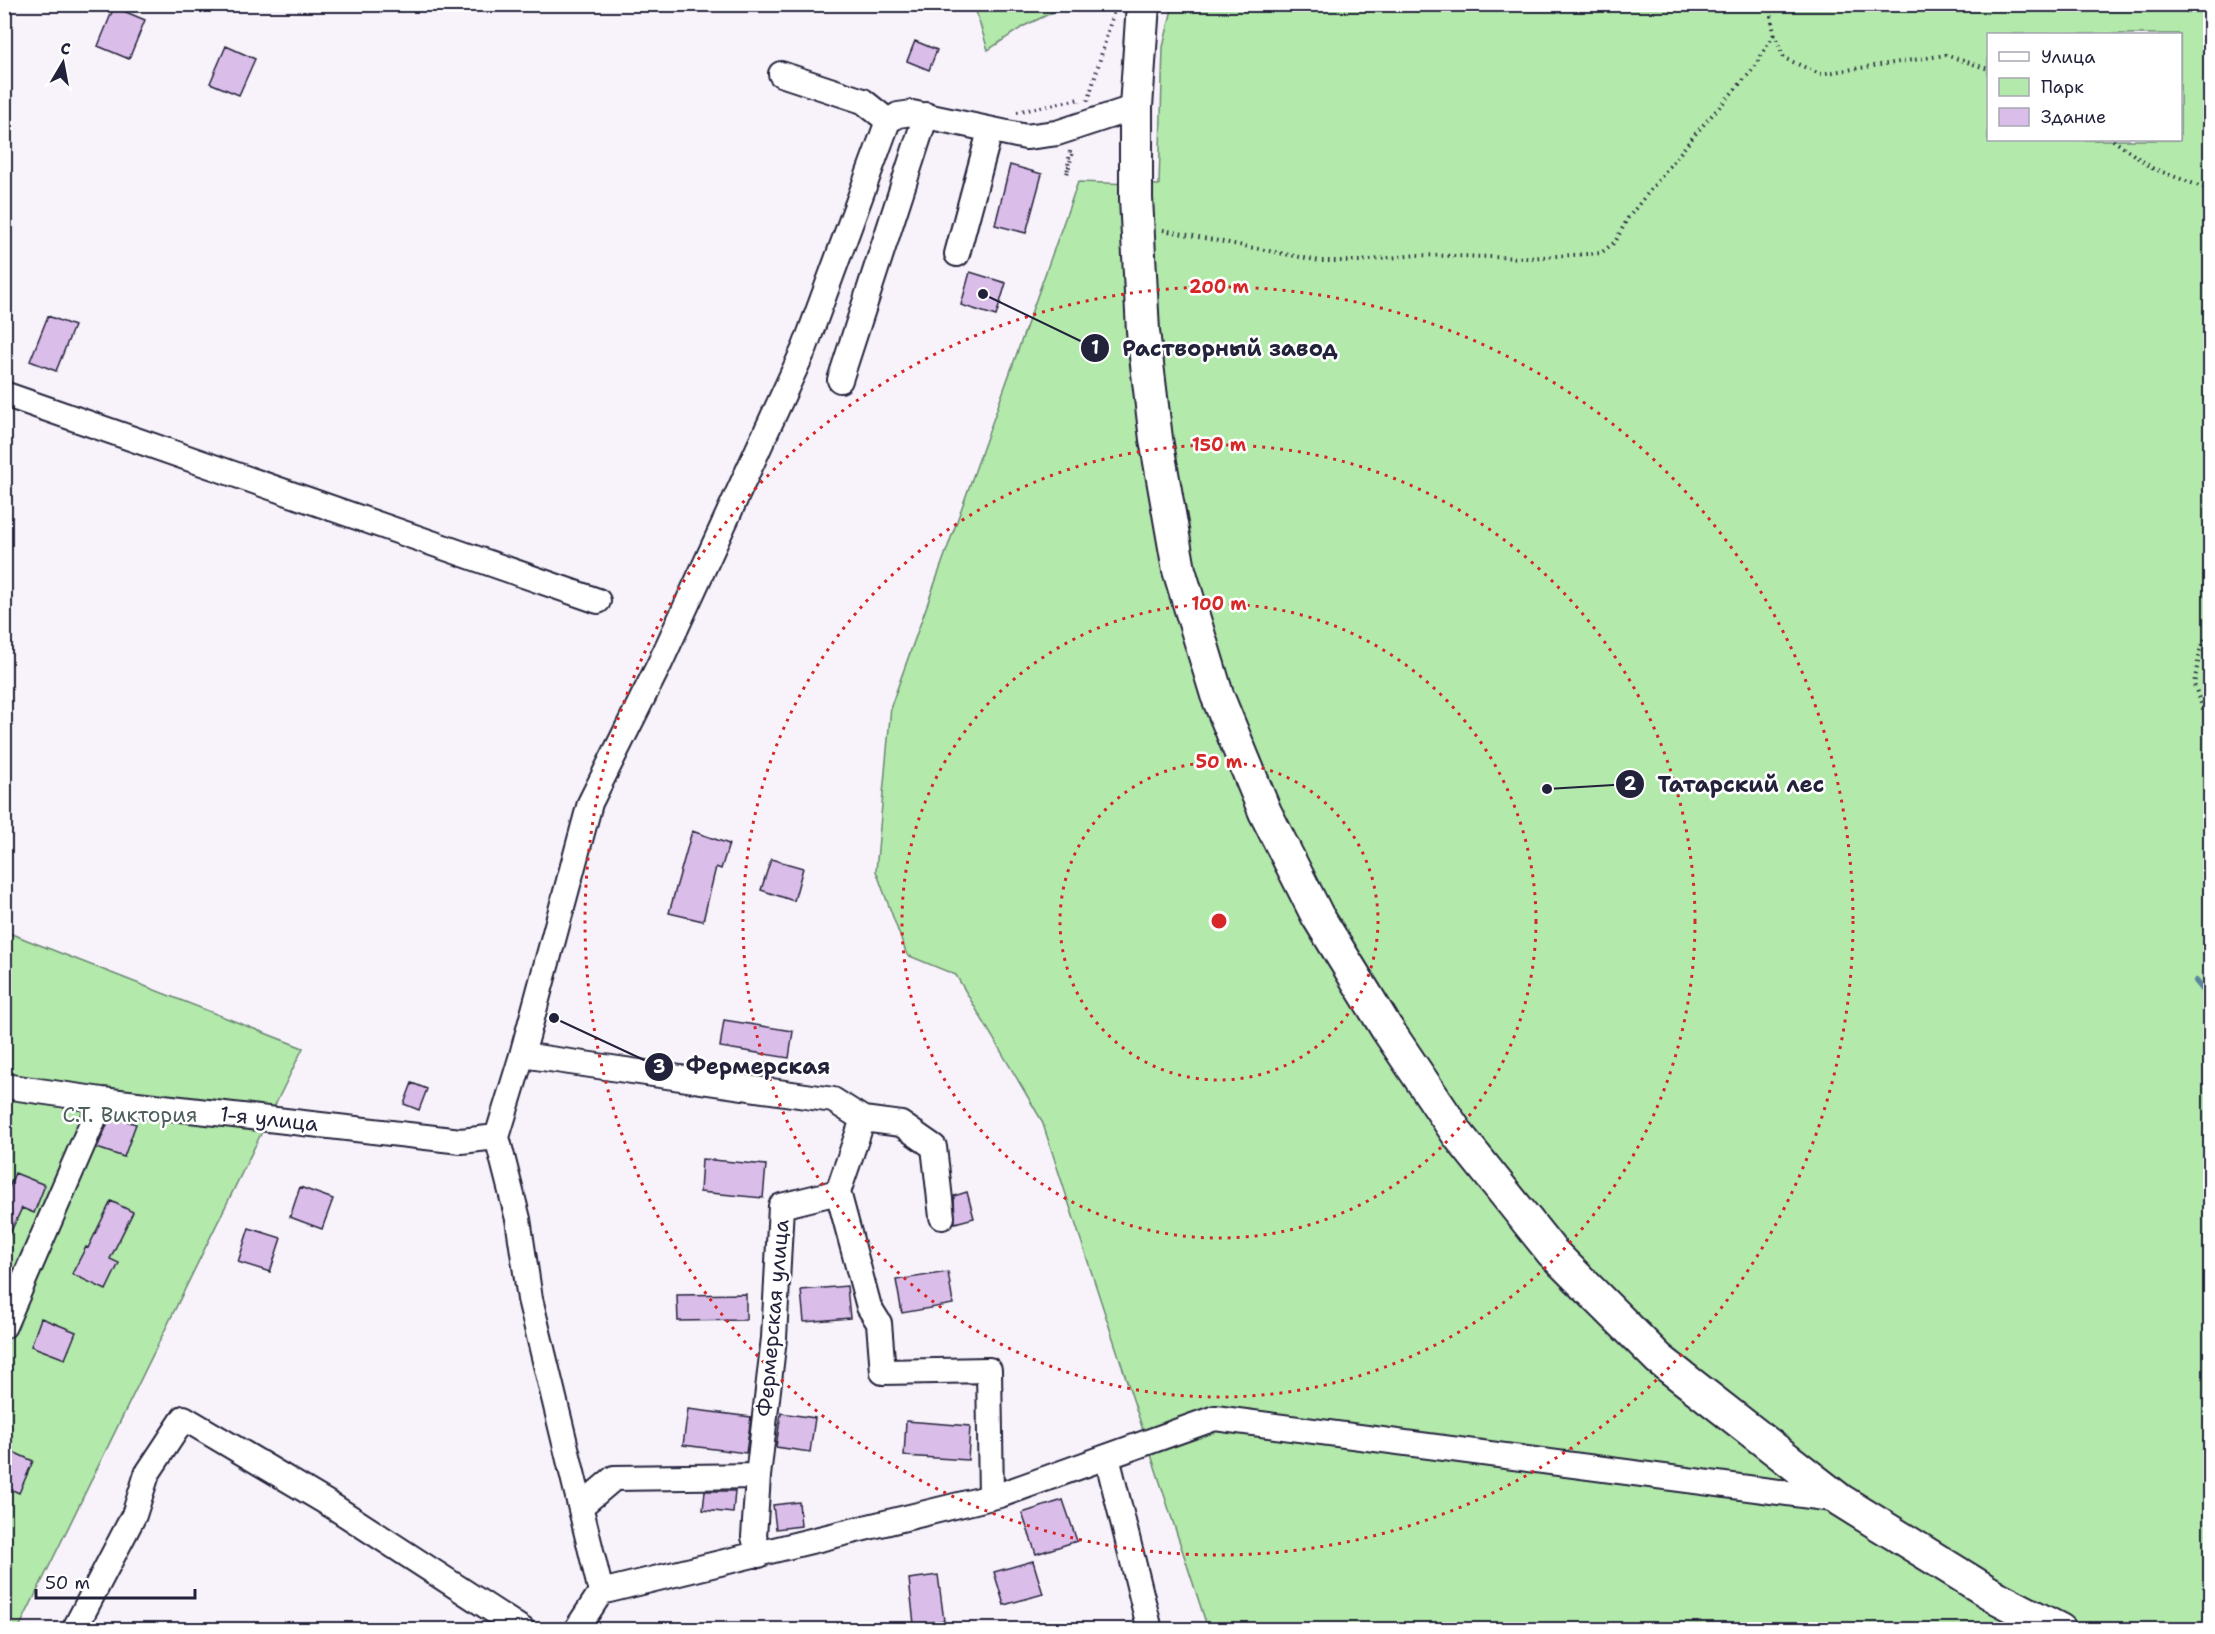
<svg xmlns="http://www.w3.org/2000/svg" width="2215" height="1634" font-family="'Shantell Sans',sans-serif">
  <rect width="100%" height="100%" fill="#f8f2fb"/>
  <filter id="ink" filterUnits="userSpaceOnUse"><feTurbulence type="fractalNoise" baseFrequency=".0167" numOctaves="2"/><feDisplacementMap in="SourceGraphic" scale="12" xChannelSelector="R" yChannelSelector="G"/><feConvolveMatrix kernelMatrix="1 2 1 2 8 2 1 2 1" color-interpolation-filters="sRGB"/></filter>
  <g filter="url(#ink)">
    <path fill="#b3e9ab" stroke="#6a8673" stroke-width="1.5" fill-rule="evenodd" d="M974,5L975,4L1068,5L1024,26L988,50Z
      M1173,5H2210V1629H1208L1042,1121L956,975L907,955L876,871L891,706L1078,182L1159,185L1163,47ZM1988,34H2180V140H1988Z
      M4,931L303,1048L18,1630L4,1629Z"/>
    <g fill="none" stroke-linecap="round" stroke-linejoin="round">
      <path stroke="#5a879e" stroke-width="6" d="M2196,981L2210,998"/>
    </g>
    <path fill="#dbbdea" stroke="#22223b" stroke-width="1.5" d="M114,7L145,20L129,59L98,46Z
      M915,41L937,50L929,70L907,61Z
      M226,46L255,59L239,95L210,83Z
      M1010,165L1042,174L1026,233L995,225Z
      M970,272L1006,283L996,316L961,305Z
      M48,316L74,326L56,371L30,361Z
      M692,831L729,844L721,869L716,867L703,921L669,913Z
      M771,859L803,868L794,901L761,890Z
      M724,1020L793,1031L789,1058L720,1047Z
      M412,1083L427,1089L419,1110L404,1104Z
      M111,1116L136,1124L124,1157L97,1148Z
      M702,1159L766,1165L763,1198L700,1192Z
      M15,1173L45,1185L34,1213L22,1208L4,1246V1199Z
      M300,1187L333,1199L322,1229L290,1217Z
      M967,1192L974,1218L955,1223L954,1196Z
      M111,1201L133,1212L110,1259L119,1263L106,1290L72,1274L86,1247L88,1248Z
      M249,1228L281,1238L270,1272L238,1262Z
      M948,1272L953,1304L902,1313L896,1280Z
      M847,1286L850,1318L804,1322L801,1290Z
      M746,1294V1320L678,1321L677,1295Z
      M41,1318L76,1332L65,1359L31,1346Z
      M688,1409L751,1417L746,1453L683,1445Z
      M781,1413L815,1418L810,1452L776,1447Z
      M906,1421L970,1426L968,1460L904,1456Z
      M4,1448L33,1461L19,1493L4,1486Z
      M705,1491H735L733,1513L703,1510Z
      M1063,1500L1077,1541L1036,1554L1022,1513Z
      M799,1502L801,1526L776,1529L773,1505Z
      M1033,1561L1043,1594L1004,1605L994,1572Z
      M938,1575L944,1621L914,1624L909,1579Z"/>
    <g fill="none" stroke-linecap="round" stroke-linejoin="round">
      <g stroke="#22223b" stroke-width="28">
        <path id="minor" d="M781,74L863,101L888,121
          M957,254L990,131
          M840,380L926,115
          M4,394L598,601
          M522,1055L833,1100L863,1119L838,1192L781,1206L774,1338L758,1476L754,1537L759,1555
          M4,1086L102,1100L461,1141L497,1137
          M863,1119L901,1124L934,1147L942,1217
          M838,1192L869,1307L879,1323L883,1372L989,1370L991,1497
          M4,1326L102,1100
          M1107,1457L1150,1630
          M581,1506L614,1478L758,1476
          M601,1592L1000,1495L1215,1418L1840,1500
          M74,1630L134,1515L147,1474L184,1418L334,1507L523,1630
          M576,1630L601,1592L530,1299L518,1219L497,1137L522,1055L590,803L660,663L805,347L888,121L898,115L912,113L1026,137L1057,133L1136,107"/>
      </g>
      <g stroke="#22223b" stroke-width="36">
        <path id="major" d="M1143,4L1136,107V198L1143,331L1156,439L1179,570L1217,695L1265,812L1317,915L1387,1029L1459,1136L1552,1252L1659,1359L1840,1500L1998,1598L2060,1630"/>
      </g>
      <path stroke="#22223b" stroke-width="4" stroke-dasharray="1.5 4.5" stroke-linecap="butt" d="M1769,4L1774,34L1784,58L1820,74L1946,55L1988,69
        M1088,101L1115,7
        M1017,112L1079,99V102
        M2113,140L2152,168L2210,190
        M1070,151L1067,174L1073,151
        M1163,230L1320,261H1360L1417,255L1528,258L1601,253L1615,242L1628,218L1697,132L1754,68L1774,34
        M2210,628L2200,651L2194,684L2210,729"/>
      <use href="#minor" stroke="#fff" stroke-width="24"/>
      <use href="#major" stroke="#fff" stroke-width="32"/>
    </g>
  </g>
  <g fill="none" stroke="#d62828" stroke-width="3" stroke-dasharray="3 6">
    <circle cx="1219" cy="921" r="159"/>
    <circle cx="1219" cy="921" r="317"/>
    <circle cx="1219" cy="921" r="476"/>
    <circle cx="1219" cy="921" r="634"/>
  </g>
  <g text-anchor="middle" stroke-width="5" stroke-linejoin="round" paint-order="stroke">
    <g font-size="21" fill="#4e5e5d" stroke="#fff">
      <text x="130" y="1122">С.Т. Виктория</text>
    </g>
    <g font-size="21" fill="#22223b" stroke="#fff">
      <text transform="translate(269 1119) rotate(6)" y="7">1-я улица</text>
      <text transform="translate(773 1318) rotate(-85)" y="7">Фермерская улица</text>
    </g>
  </g>
  <circle cx="1219" cy="921" r="9" fill="#d62828" stroke="#fff" stroke-width="3"/>
  <g font-size="18" text-anchor="middle" font-weight="bold" fill="#d62828" stroke="#fff" stroke-width="5" stroke-linejoin="round" paint-order="stroke">
    <text x="1219" y="293">200 m</text>
    <text x="1219" y="451">150 m</text>
    <text x="1219" y="610">100 m</text>
    <text x="1219" y="768">50 m</text>
  </g>
  <path fill="none" stroke="#22223b" stroke-width="2" d="M983 294L1095 348M1547 789L1630 784M554 1018L659 1067"/>
  <g fill="#22223b" stroke="#fff" stroke-width="2">
    <circle cx="983" cy="294" r="6"/>
    <circle cx="1547" cy="789" r="6"/>
    <circle cx="554" cy="1018" r="6"/>
    <circle cx="1095" cy="348" r="15"/>
    <circle cx="1630" cy="784" r="15"/>
    <circle cx="659" cy="1067" r="15"/>
  </g>
  <g font-size="18" text-anchor="middle" font-weight="bold" fill="#fff">
    <text x="1095" y="354">1</text>
    <text x="1630" y="790">2</text>
    <text x="659" y="1073">3</text>
  </g>
  <g font-size="22" text-anchor="middle" font-weight="bold" fill="#22223b" stroke="#fff" stroke-width="5" stroke-linejoin="round" paint-order="stroke">
    <text x="1230" y="356">Растворный завод</text>
    <text x="1741" y="792">Татарский лес</text>
    <text x="758" y="1074">Фермерская</text>
  </g>
  <rect width="2215" height="1634" fill="none" stroke="#fff" stroke-width="24"/>
  <rect x="12" y="12" width="2191" height="1610" fill="none" stroke="#22223b" stroke-width="2" filter="url(#ink)"/>
  <rect x="1987" y="33" width="195" height="108" fill="#ffffff" stroke="#a7a7b1" stroke-width="1.5"/>
  <rect x="1999" y="52" width="30" height="9" fill="#ffffff" stroke="#a7a7b1" stroke-width="1.5"/>
  <text x="2041" y="63" font-size="18" fill="#22223b">Улица</text>
  <rect x="1999" y="78" width="30" height="18" fill="#b3e9ab" stroke="#a7a7b1" stroke-width="1.5"/>
  <text x="2041" y="93" font-size="18" fill="#22223b">Парк</text>
  <rect x="1999" y="108" width="30" height="18" fill="#dbbdea" stroke="#a7a7b1" stroke-width="1.5"/>
  <text x="2041" y="123" font-size="18" fill="#22223b">Здание</text>
  <g transform="translate(63 63) rotate(10)" stroke="#ffffff" stroke-width="4.5" paint-order="stroke">
  <path d="M0-4.5L10 22L0 15L-10 22Z" fill="#22223b"/>
  <text y="-9" font-size="16" font-weight="bold" text-anchor="middle" fill="#22223b">С</text>
  </g>
  <path d="M36 1589v9h159v-9" fill="none" stroke="#22223b" stroke-width="3"/>
  <text x="45" y="1589" font-size="18" fill="#22223b" stroke="#ffffff" stroke-width="4.5" paint-order="stroke">50 m</text>
</svg>
